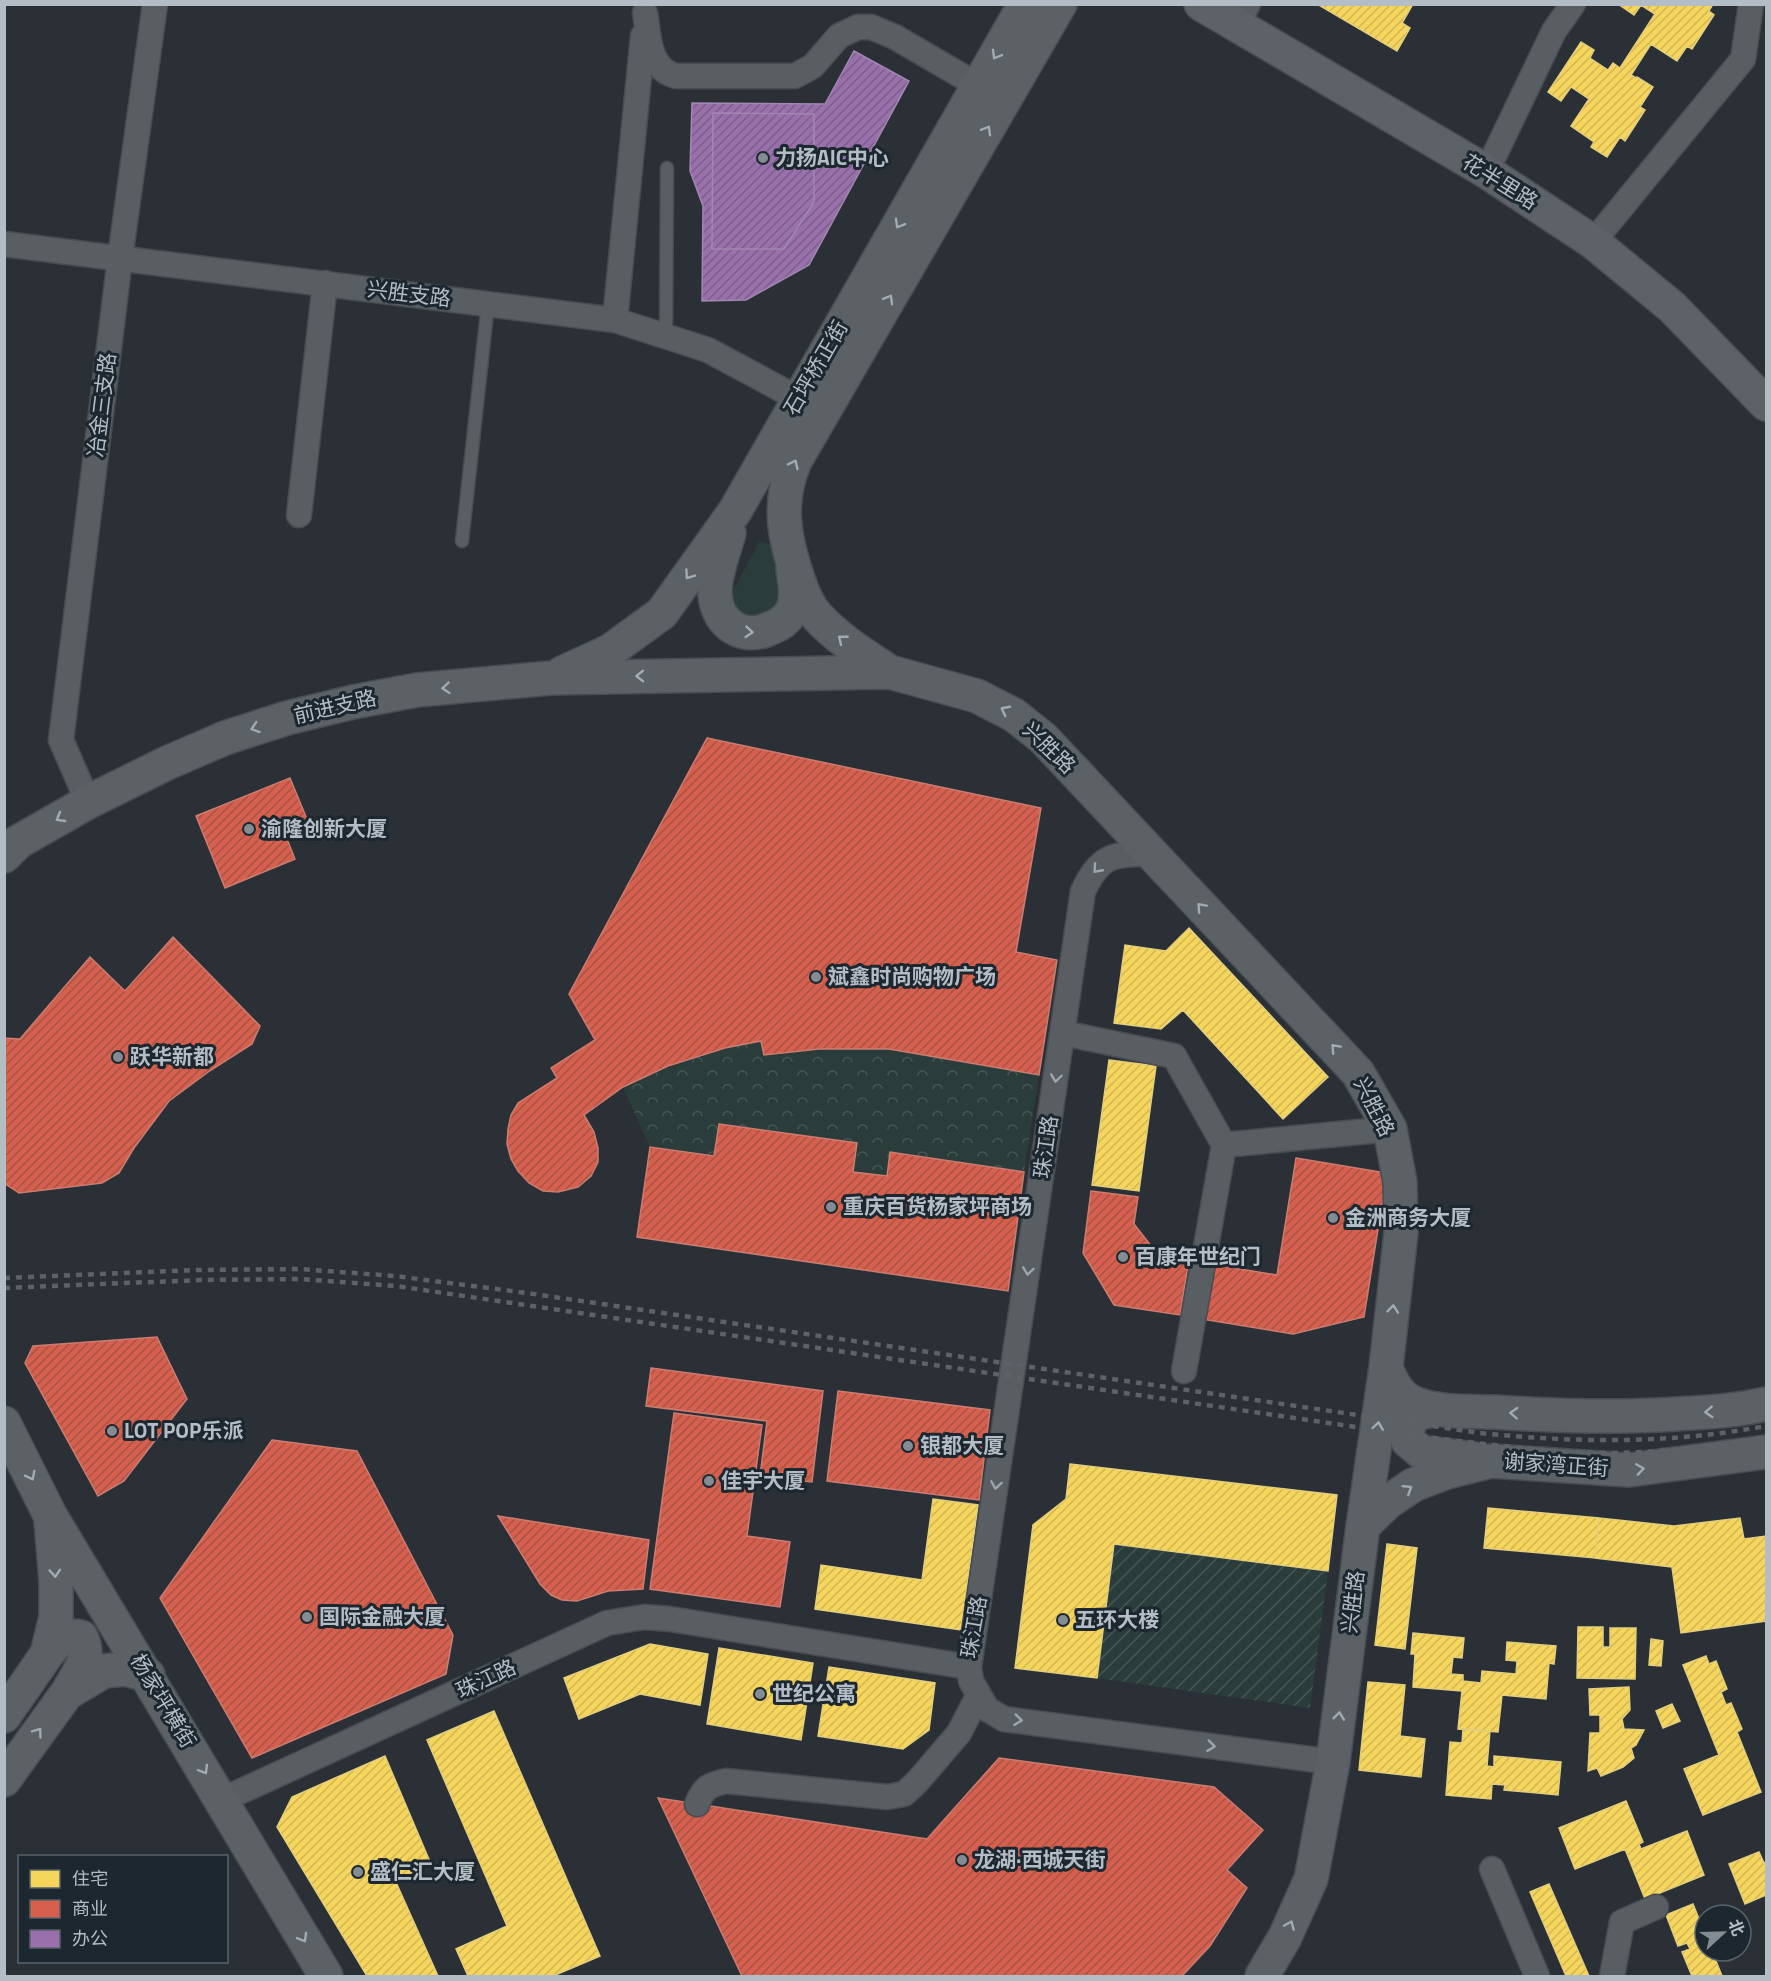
<svg xmlns="http://www.w3.org/2000/svg" width="1771" height="1981" font-family="'Titillium Web','Noto Sans SC',sans-serif">
  <defs>
    <pattern id="park-crowns" width="20" height="18" patternUnits="userSpaceOnUse" patternTransform="scale(1.5)"><rect width="20" height="18" fill="#2a3d3b"/><path d="M2 6a3 3 0 1 1 6 0M12 15a3 3 0 1 1 6 0" fill="none" stroke="#465756"/></pattern>
    <pattern id="garden-furrows" width="10" height="10" patternUnits="userSpaceOnUse" patternTransform="scale(1.5)"><rect width="10" height="10" fill="#2a3d3b"/><path d="M-1 1l2-2M0 10L10 0M9 11l2-2" fill="none" stroke="#465756"/></pattern>
    <pattern id="homes-hatch" width="6" height="6" patternUnits="userSpaceOnUse" patternTransform="scale(1.5)"><rect width="6" height="6" fill="#f6d55c"/><path d="M-1 1l2-2M0 6l6-6M5 7l2-2" fill="none" stroke="#d0b655"/></pattern>
    <pattern id="shops-hatch" width="6" height="6" patternUnits="userSpaceOnUse" patternTransform="scale(1.5)"><rect width="6" height="6" fill="#d6604d"/><path d="M-1 1l2-2M0 6l6-6M5 7l2-2" fill="none" stroke="#a65448"/></pattern>
    <pattern id="offices-hatch" width="6" height="6" patternUnits="userSpaceOnUse" patternTransform="scale(1.5)"><rect width="6" height="6" fill="#9970ab"/><path d="M-1 1l2-2M0 6l6-6M5 7l2-2" fill="none" stroke="#7b6089"/></pattern>
  </defs>
  <rect width="100%" height="100%" fill="#2a3035"/>
  <path fill="#2a3d3b" d="M759,542L770,544L773,546L785,605L745,623L740,620L731,595Z"/>
  <path fill="url(#park-crowns)" d="M761,1041L819,1049H889L1039,1075L1024,1172L891,1153L887,1176L853,1172L857,1143L719,1124L714,1156L650,1147L623,1087C669,1066 711,1051 761,1041Z"/>
  <path fill="url(#garden-furrows)" d="M1114,1544L1328,1571L1310,1708L1097,1678Z"/>
  <path fill="url(#homes-hatch)" stroke="#e2ce7c" stroke-width="1.5" d="M1317,4H1413L1402,23L1410,28L1397,51Z
    M1618,4H1713L1709,11L1714,15L1692,49L1687,46L1677,61L1651,44L1631,75L1636,78L1637,77L1653,87L1640,107L1645,110L1625,141L1620,137L1607,157L1591,147L1594,142L1571,126L1589,99L1571,87L1561,101L1548,92L1581,42L1594,50L1590,58L1608,70L1613,63L1620,68L1655,14L1641,5L1634,15Z
    M1189,928L1328,1077L1283,1119L1183,1010L1161,1029L1114,1023L1125,945L1166,951Z
    M1109,1060L1156,1066L1139,1191L1092,1185Z
    M1070,1464L1337,1495L1328,1571L1114,1544L1097,1678L1015,1668L1033,1525L1066,1499Z
    M933,1499L978,1505L961,1630L815,1609L821,1565L922,1580Z
    M1488,1508L1599,1518L1595,1558L1484,1548Z
    M1599,1518L1674,1526L1740,1518L1744,1539L1766,1536V1621L1681,1633L1672,1567L1595,1558Z
    M1387,1544L1417,1548L1405,1649L1375,1645Z
    M1578,1627H1603V1647H1610V1628H1636L1635,1679L1577,1678Z
    M1413,1633L1464,1638L1462,1658L1453,1657L1451,1674L1463,1675V1681L1481,1683L1482,1671L1516,1674L1517,1661L1506,1660L1507,1642L1556,1646L1554,1664L1549,1663L1546,1699L1502,1695L1498,1732L1458,1729L1462,1691L1413,1687L1415,1654H1411Z
    M1651,1639L1663,1641L1661,1666L1649,1665Z
    M650,1644L708,1654L700,1705L640,1694L579,1719L564,1678Z
    M719,1648L813,1663L801,1740L707,1724Z
    M1706,1656L1709,1664L1716,1661L1727,1689L1721,1692L1726,1705L1731,1703L1742,1729L1737,1732L1761,1792L1703,1815L1684,1769L1719,1755L1683,1665Z
    M829,1667L935,1683L929,1730L903,1749L818,1736Z
    M1368,1682L1405,1685L1400,1736L1425,1739L1421,1777L1359,1770Z
    M1629,1687L1630,1710L1622,1719L1624,1729L1644,1730L1636,1745L1631,1748L1634,1758L1623,1767L1601,1776L1597,1768L1588,1771L1590,1733H1600V1715H1590L1589,1689Z
    M1672,1704L1680,1721L1663,1728L1656,1711Z
    M494,1711L600,1956L553,1976H468L456,1949L507,1926L427,1740Z
    M1463,1729L1490,1731L1487,1766L1494,1767V1756L1561,1762L1558,1795L1504,1790L1505,1785L1492,1784L1491,1799L1446,1795L1450,1742L1462,1743Z
    M385,1756L431,1864L395,1880L438,1976H367L277,1827L292,1797Z
    M1626,1801L1643,1842L1639,1844L1641,1849L1687,1831L1704,1875L1645,1899L1625,1849L1575,1869L1559,1828Z
    M1759,1852L1764,1863L1766,1862V1895L1745,1904L1729,1864Z
    M1549,1884L1589,1976H1566L1530,1892Z
    M1693,1904L1705,1934V1951H1712L1722,1976H1692L1682,1952L1690,1949L1687,1943L1678,1946L1666,1915Z"/>
  <path fill="url(#shops-hatch)" stroke="#cc7c71" stroke-width="1.5" d="M707,738L1041,808L1016,952L1057,960L1039,1075L889,1049H819L764,1055L761,1041L725,1048L668,1066L623,1087L584,1115L594,1132L598,1148V1162L591,1176L578,1187L558,1192L543,1191L529,1183L518,1171L511,1159L507,1144L508,1129L511,1115L518,1103L557,1078L551,1068L595,1040L569,994Z
    M290,778L309,824L285,834L295,859L225,888L196,816Z
    M173,937L260,1026L252,1044L211,1070L169,1101L134,1148L119,1173L102,1183L19,1193L4,1183V1038L20,1039L90,957L125,991Z
    M719,1124L857,1143L853,1172L887,1176L890,1152L1024,1172L1008,1291L637,1237L650,1147L714,1156Z
    M1296,1158L1387,1173L1364,1317L1293,1334L1201,1319L1209,1264L1277,1275Z
    M1091,1191L1138,1197L1134,1224L1163,1261L1188,1265L1180,1315L1114,1305L1083,1253Z
    M157,1337L187,1399L124,1481L98,1496L25,1363L33,1346Z
    M651,1368L823,1391L812,1482L760,1476L767,1421L646,1406Z
    M838,1391L990,1410L979,1500L827,1481Z
    M674,1413L762,1425L747,1536L790,1542L780,1607L650,1589Z
    M272,1440L357,1451L453,1635L446,1674L252,1758L160,1598Z
    M498,1516L649,1540L643,1589L608,1591L577,1601L562,1600L551,1595L540,1584Z
    M999,1758L1214,1787L1263,1830L1227,1870L1247,1888L1210,1946L1182,1976H742L658,1798L927,1839Z"/>
  <path fill="url(#offices-hatch)" stroke="#a187b3" stroke-width="1.5" fill-rule="evenodd" d="M854,51L909,81L809,265L746,300L702,301L703,206L690,171L692,103L825,104ZM713,113L814,114V202L784,249H712Z
    M713,113L814,114V202L784,249H712Z"/>
  <g fill="none" stroke-linecap="round" stroke-linejoin="round">
    <g stroke="#484c50" stroke-width="15">
      <path id="lane" d="M666,337L667,168
        M462,541L488,303"/>
    </g>
    <g stroke="#484c50" stroke-width="27">
      <path id="street" d="M1245,10L1248,4
        M645,13C649,36 648,69 676,76H795L813,66L839,36L858,27H871L895,37L979,86
        M1495,154L1554,31L1573,4
        M1593,242L1743,59L1751,4
        M4,244L615,320L708,350L799,399
        M615,320L643,36
        M299,515L325,283
        M88,802L61,740L120,258L155,4
        M1063,1033L1174,1056L1224,1145L1184,1371
        M1224,1145L1390,1129
        M969,1667L971,1681L987,1709L1004,1719L1333,1762
        M222,1800L607,1623L644,1617L670,1619L969,1667L1083,891C1100,856 1112,853 1151,854
        M697,1804C704,1787 709,1785 726,1781L887,1797L904,1794L917,1782L959,1733L978,1696
        M1492,1869L1537,1976
        M1612,1976L1622,1922L1656,1907"/>
    </g>
    <g stroke="#484c50" stroke-width="36">
      <path id="secondary" d="M1201,4L1484,170L1593,242L1672,307L1766,404"/>
    </g>
    <g stroke="#474d52" stroke-width="36">
      <path id="primary" d="M729,533C724,552 714,575 715,595C718,626 744,641 771,628C780,625 787,619 792,611C798,598 795,584 793,570
        M890,672C864,655 838,639 817,616C808,606 802,591 798,579C784,537 777,503 795,461L1060,4
        M562,673L610,651L662,613L735,511L1025,4
        M4,856L18,842L88,802L167,763L225,738L287,718L353,702L417,690L551,678L890,672L977,696L1014,715L1043,738L1358,1073L1390,1129L1400,1182L1401,1233L1386,1367L1363,1526L1333,1762L1311,1879L1285,1937L1262,1976
        M1386,1367C1392,1383 1399,1398 1417,1404C1440,1413 1469,1411 1494,1412C1554,1416 1615,1418 1676,1414C1708,1412 1735,1411 1766,1404
        M1438,1409C1416,1413 1406,1415 1408,1441L1421,1452L1475,1459
        M4,1423L50,1515L326,1976
        M1363,1526L1388,1502L1413,1485L1447,1472L1491,1461L1629,1470L1766,1452
        M47,1654C58,1641 63,1633 81,1637C92,1659 78,1673 67,1693
        M4,1716L47,1654L56,1617V1581L51,1522
        M4,1780L67,1693L104,1671L125,1669L148,1675"/>
    </g>
    <use href="#lane" stroke="#595e63" stroke-width="12"/>
    <use href="#street" stroke="#595e63" stroke-width="24"/>
    <use href="#secondary" stroke="#5d6268" stroke-width="33"/>
    <use href="#primary" stroke="#5b6165" stroke-width="33"/>
    <path stroke="#5d6267" stroke-width="4.5" stroke-dasharray="6 6" stroke-linecap="butt" d="M4,1278L197,1270L299,1269L395,1276L527,1293L1480,1433C1579,1443 1668,1444 1766,1426
      M4,1288L200,1280L300,1279L396,1286L1417,1436C1478,1443 1541,1452 1603,1453C1658,1453 1713,1447 1766,1437"/>
  </g>
  <defs><path id="oneway-chevron" d="M-2-3.5L2.5 0L-2 3.5" fill="none" stroke-width="1.6" stroke-linecap="round" stroke-linejoin="round" transform="scale(1.5)"/></defs>
  <g stroke="#a2abb3">
    <use href="#oneway-chevron" transform="translate(996 55) rotate(120)"/>
    <use href="#oneway-chevron" transform="translate(987 130) rotate(-60)"/>
    <use href="#oneway-chevron" transform="translate(899 224) rotate(120)"/>
    <use href="#oneway-chevron" transform="translate(889 299) rotate(-60)"/>
    <use href="#oneway-chevron" transform="translate(794 464) rotate(-64)"/>
    <use href="#oneway-chevron" transform="translate(689 575) rotate(125)"/>
    <use href="#oneway-chevron" transform="translate(749 632) rotate(5)"/>
    <use href="#oneway-chevron" transform="translate(842 639) rotate(-141)"/>
    <use href="#oneway-chevron" transform="translate(640 676) rotate(179)"/>
    <use href="#oneway-chevron" transform="translate(446 688) rotate(175)"/>
    <use href="#oneway-chevron" transform="translate(1005 710) rotate(-152)"/>
    <use href="#oneway-chevron" transform="translate(255 728) rotate(162)"/>
    <use href="#oneway-chevron" transform="translate(60 818) rotate(150)"/>
    <use href="#oneway-chevron" transform="translate(1201 907) rotate(-133)"/>
    <use href="#oneway-chevron" transform="translate(1335 1048) rotate(-133)"/>
    <use href="#oneway-chevron" transform="translate(1393 1309) rotate(-84)"/>
    <use href="#oneway-chevron" transform="translate(1709 1412) rotate(177)"/>
    <use href="#oneway-chevron" transform="translate(1514 1413) rotate(-177)"/>
    <use href="#oneway-chevron" transform="translate(1378 1426) rotate(-82)"/>
    <use href="#oneway-chevron" transform="translate(1640 1469) rotate(-8)"/>
    <use href="#oneway-chevron" transform="translate(31 1476) rotate(63)"/>
    <use href="#oneway-chevron" transform="translate(1408 1489) rotate(-32)"/>
    <use href="#oneway-chevron" transform="translate(55 1573) rotate(86)"/>
    <use href="#oneway-chevron" transform="translate(1339 1716) rotate(-83)"/>
    <use href="#oneway-chevron" transform="translate(38 1732) rotate(-54)"/>
    <use href="#oneway-chevron" transform="translate(204 1770) rotate(59)"/>
    <use href="#oneway-chevron" transform="translate(1290 1925) rotate(-67)"/>
    <use href="#oneway-chevron" transform="translate(303 1938) rotate(60)"/>
  </g>
  <g stroke="#9da5ad">
    <use href="#oneway-chevron" transform="translate(1097 869) rotate(132)"/>
    <use href="#oneway-chevron" transform="translate(1056 1078) rotate(98)"/>
    <use href="#oneway-chevron" transform="translate(1028 1271) rotate(98)"/>
    <use href="#oneway-chevron" transform="translate(996 1485) rotate(99)"/>
    <use href="#oneway-chevron" transform="translate(1018 1720) rotate(7)"/>
    <use href="#oneway-chevron" transform="translate(1211 1746) rotate(7)"/>
  </g>
  <g fill="#848c93" stroke="#1d272f" stroke-width="2">
    <circle cx="763" cy="158" r="6"/>
    <circle cx="249" cy="829" r="6"/>
    <circle cx="816" cy="977" r="6"/>
    <circle cx="118" cy="1057" r="6"/>
    <circle cx="831" cy="1207" r="6"/>
    <circle cx="1333" cy="1218" r="6"/>
    <circle cx="1123" cy="1257" r="6"/>
    <circle cx="112" cy="1431" r="6"/>
    <circle cx="908" cy="1446" r="6"/>
    <circle cx="709" cy="1481" r="6"/>
    <circle cx="307" cy="1617" r="6"/>
    <circle cx="1063" cy="1620" r="6"/>
    <circle cx="760" cy="1694" r="6"/>
    <circle cx="962" cy="1860" r="6"/>
    <circle cx="358" cy="1872" r="6"/>
  </g>
  <g text-anchor="middle" stroke-width="6" stroke-linejoin="round" paint-order="stroke">
    <g font-size="21" font-weight="bold" fill="#b4bdc6" stroke="#1d272f" text-anchor="start">
      <text x="775" y="165">力扬AIC中心</text>
      <text x="261" y="836">渝隆创新大厦</text>
      <text x="828" y="984">斌鑫时尚购物广场</text>
      <text x="130" y="1064">跃华新都</text>
      <text x="843" y="1214">重庆百货杨家坪商场</text>
      <text x="1345" y="1225">金洲商务大厦</text>
      <text x="1135" y="1264">百康年世纪门</text>
      <text x="124" y="1438">LOT POP乐派</text>
      <text x="920" y="1453">银都大厦</text>
      <text x="721" y="1488">佳宇大厦</text>
      <text x="319" y="1624">国际金融大厦</text>
      <text x="1075" y="1627">五环大楼</text>
      <text x="772" y="1701">世纪公寓</text>
      <text x="974" y="1867">龙湖·西城天街</text>
      <text x="370" y="1879">盛仁汇大厦</text>
    </g>
    <g font-size="21" fill="#b4bdc6" stroke="#1d272f">
      <text transform="translate(1500 182) rotate(32)" y="7">花半里路</text>
      <text transform="translate(409 294) rotate(7)" y="7">兴胜支路</text>
      <text transform="translate(816 368) rotate(-60)" y="7">石坪桥正街</text>
      <text transform="translate(102 405) rotate(-83)" y="7">冶金三支路</text>
      <text transform="translate(335 707) rotate(-13)" y="7">前进支路</text>
      <text transform="translate(1049 748) rotate(44)" y="7">兴胜路</text>
      <text transform="translate(1374 1107) rotate(63)" y="7">兴胜路</text>
      <text transform="translate(1046 1147) rotate(-82)" y="7">珠江路</text>
      <text transform="translate(1556 1465) rotate(4)" y="7">谢家湾正街</text>
      <text transform="translate(1353 1602) rotate(-83)" y="7">兴胜路</text>
      <text transform="translate(974 1627) rotate(-80)" y="7">珠江路</text>
      <text transform="translate(486 1679) rotate(-25)" y="7">珠江路</text>
      <text transform="translate(163 1701) rotate(59)" y="7">杨家坪横街</text>
    </g>
  </g>
  <rect width="1771" height="1981" fill="none" stroke="#b4bdc6" stroke-width="12"/>
  <rect x="18" y="1855" width="210" height="108" fill="#1d272f" stroke="#59636b" stroke-width="1.5"/>
  <rect x="30" y="1870" width="30" height="18" fill="#f6d55c" stroke="#59636b" stroke-width="1.5"/>
  <text x="72" y="1885" font-size="18" fill="#b4bdc6">住宅</text>
  <rect x="30" y="1900" width="30" height="18" fill="#d6604d" stroke="#59636b" stroke-width="1.5"/>
  <text x="72" y="1915" font-size="18" fill="#b4bdc6">商业</text>
  <rect x="30" y="1930" width="30" height="18" fill="#9970ab" stroke="#59636b" stroke-width="1.5"/>
  <text x="72" y="1945" font-size="18" fill="#b4bdc6">办公</text>
  <g transform="translate(1723 1933) rotate(68)"><circle r="28" fill="#1d272f" stroke="#59636b" stroke-width="1.5"/>
  <path d="M0-4.5L10 22L0 15L-10 22Z" fill="#848c93"/>
  <text y="-9" font-size="16" font-weight="bold" text-anchor="middle" fill="#b4bdc6">北</text>
  </g>
</svg>
